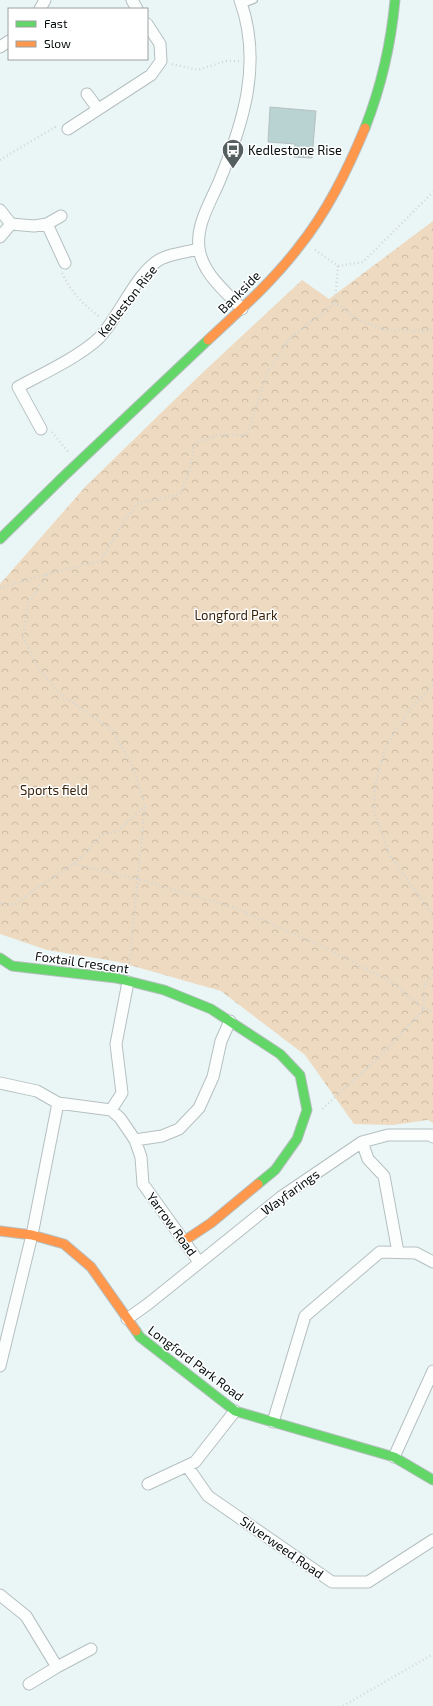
<svg xmlns="http://www.w3.org/2000/svg" width="433" height="1706" font-family="'Exo 2',sans-serif">
  <defs>
    <pattern id="park-crowns" width="20" height="18" patternUnits="userSpaceOnUse"><rect width="20" height="18" fill="#eedac0"/><path d="M2 6a3 3 0 1 1 6 0M12 15a3 3 0 1 1 6 0" fill="none" stroke="#cbbaa4"/></pattern>
  </defs>
  <rect width="100%" height="100%" fill="#eaf6f6"/>
  <path fill="url(#park-crowns)" d="M433,221V1123L428,1120L393,1125L354,1124L305,1055L221,991L119,962L47,950L0,934V584L86,486L199,376L302,280L329,299Z"/>
  <path fill="#b9d2d2" stroke="#b7c1c1" d="M270,107L316,111L312,158L294,157L295,144L268,142Z"/>
  <g fill="none" stroke-linecap="round" stroke-linejoin="round">
    <g stroke="#b6bfbf" stroke-width="8">
      <path id="lane" d="M241,5L254,0"/>
    </g>
    <g stroke="#b6bfbf" stroke-width="13">
      <path id="street" d="M132,0L137,9
        M240,0C263,63 243,124 219,182C210,203 196,225 199,248C202,273 225,291 242,309
        M40,9L45,0
        M0,47L9,41
        M87,94L98,109
        M68,129L151,75L161,61L160,44L147,24
        M0,210L11,224
        M47,224L61,216
        M0,237L11,224L34,226L47,224L65,263
        M41,429L18,387C42,374 79,357 99,338C119,318 138,268 163,258C174,253 187,252 199,249
        M0,1083L37,1091L58,1103L32,1235L0,1366
        M58,1103L111,1110L120,1118L135,1140L141,1157L143,1184L199,1262
        M111,1110L122,1093L116,1044L128,982
        M135,1140L162,1136L179,1129L199,1108L213,1077L221,1041L230,1021
        M362,1142L388,1135H431L433,1137
        M127,1319L148,1304L281,1197L362,1142L368,1159L384,1176L398,1252
        M273,1422L305,1316L380,1252L416,1253L433,1262
        M394,1457L433,1371
        M187,1466L208,1496L332,1582H368L433,1540
        M148,1484L195,1462L235,1411
        M0,1595L26,1616L57,1667L91,1649
        M29,1684L57,1667"/>
    </g>
    <g stroke="#b6bfbf" stroke-width="11">
      <path id="fast" d="M365,128C381,87 391,44 395,0
        M0,539L64,476L208,340
        M0,958L12,966L116,978L164,990L211,1009L280,1054L300,1075L307,1110L297,1139L275,1170L258,1184
        M136,1331L140,1337L235,1411L394,1457L433,1480"/>
    </g>
    <g stroke="#b6bfbf" stroke-width="11">
      <path id="slow" d="M208,340C239,311 272,282 298,248C327,212 347,171 365,128
        M0,1231L32,1235L64,1244L91,1267L136,1331
        M184,1241L211,1223L258,1184"/>
    </g>
    <path stroke="#d2d7d6" stroke-width="2.5" stroke-dasharray="1 3" stroke-linecap="butt" d="M172,64L198,70L226,61H239
      M0,160L55,127L56,129
      M315,250L338,266L363,262L433,192
      M338,266L335,303L357,319L385,330L424,331L433,329
      M62,273C71,292 83,305 100,317
      M52,432L69,453
      M47,575L28,604L23,637L37,666L58,692L112,730L134,769L145,806L129,967
      M0,588L47,574L100,561L126,519L138,503L180,494L189,472L195,443L218,435H247L268,371L289,339L335,303
      M433,685L411,708L386,746L375,785L374,812L391,857L433,915
      M74,864L137,879L235,908L328,949L393,983L424,1009L374,1062L321,1110
      M0,903L15,905L36,888L74,864L102,835L118,831L144,807
      M433,975L424,986V1009L433,1011
      M343,1706L433,1654"/>
    <use href="#lane" stroke="#fcfefe" stroke-width="5.5"/>
    <use href="#street" stroke="#fcfefe" stroke-width="11"/>
    <use href="#fast" stroke="#63d668" stroke-width="9"/>
    <use href="#slow" stroke="#ff974d" stroke-width="9"/>
  </g>
  <defs>
    <g id="bus-pin" transform="scale(1.15)"><path d="M0 17L-7.5 6A9.5 9.5 0 1 1 7.5 6Z" fill="#565f5f" stroke="#fff"/><path d="M-5-6H5V4H4V6H2V4H-2V6H-4V4H-5ZM-3.5-4V0h7V-4ZM-3.5 1.2v1.5H-2V1.2ZM2 1.2v1.5H3.5V1.2Z" fill="#fff"/></g>
  </defs>
  <g fill-rule="evenodd">
    <use href="#bus-pin" x="233" y="150"/>
  </g>
  <g text-anchor="middle" stroke-width="3" stroke-linejoin="round" paint-order="stroke">
    <g font-size="13" fill="#070e0e" stroke="#fff" text-anchor="start">
      <text x="248" y="155">Kedlestone Rise</text>
    </g>
    <g font-size="13" fill="#070e0e" stroke="#fff">
      <text transform="translate(239 292) rotate(-45)" y="5">Bankside</text>
      <text transform="translate(127 301) rotate(-52)" y="5">Kedleston Rise</text>
      <text transform="translate(82 962) rotate(8)" y="5">Foxtail Crescent</text>
      <text transform="translate(290 1192) rotate(-36)" y="5">Wayfarings</text>
      <text transform="translate(172 1224) rotate(54)" y="5">Yarrow Road</text>
      <text transform="translate(196 1363) rotate(37)" y="5">Longford Park Road</text>
      <text transform="translate(282 1547) rotate(35)" y="5">Silverweed Road</text>
    </g>
    <g font-size="13" fill="#3a230b" stroke="#fff">
      <text x="236" y="620">Longford Park</text>
      <text x="54" y="795">Sports field</text>
    </g>
  </g>
  <rect x="8" y="8" width="140" height="52" fill="#ffffff" stroke="#9c9f9f"/>
  <rect x="16" y="21" width="20" height="6" fill="#63d668" stroke="#9c9f9f"/>
  <text x="44" y="28" font-size="12" fill="#070e0e">Fast</text>
  <rect x="16" y="41" width="20" height="6" fill="#ff974d" stroke="#9c9f9f"/>
  <text x="44" y="48" font-size="12" fill="#070e0e">Slow</text>
</svg>
